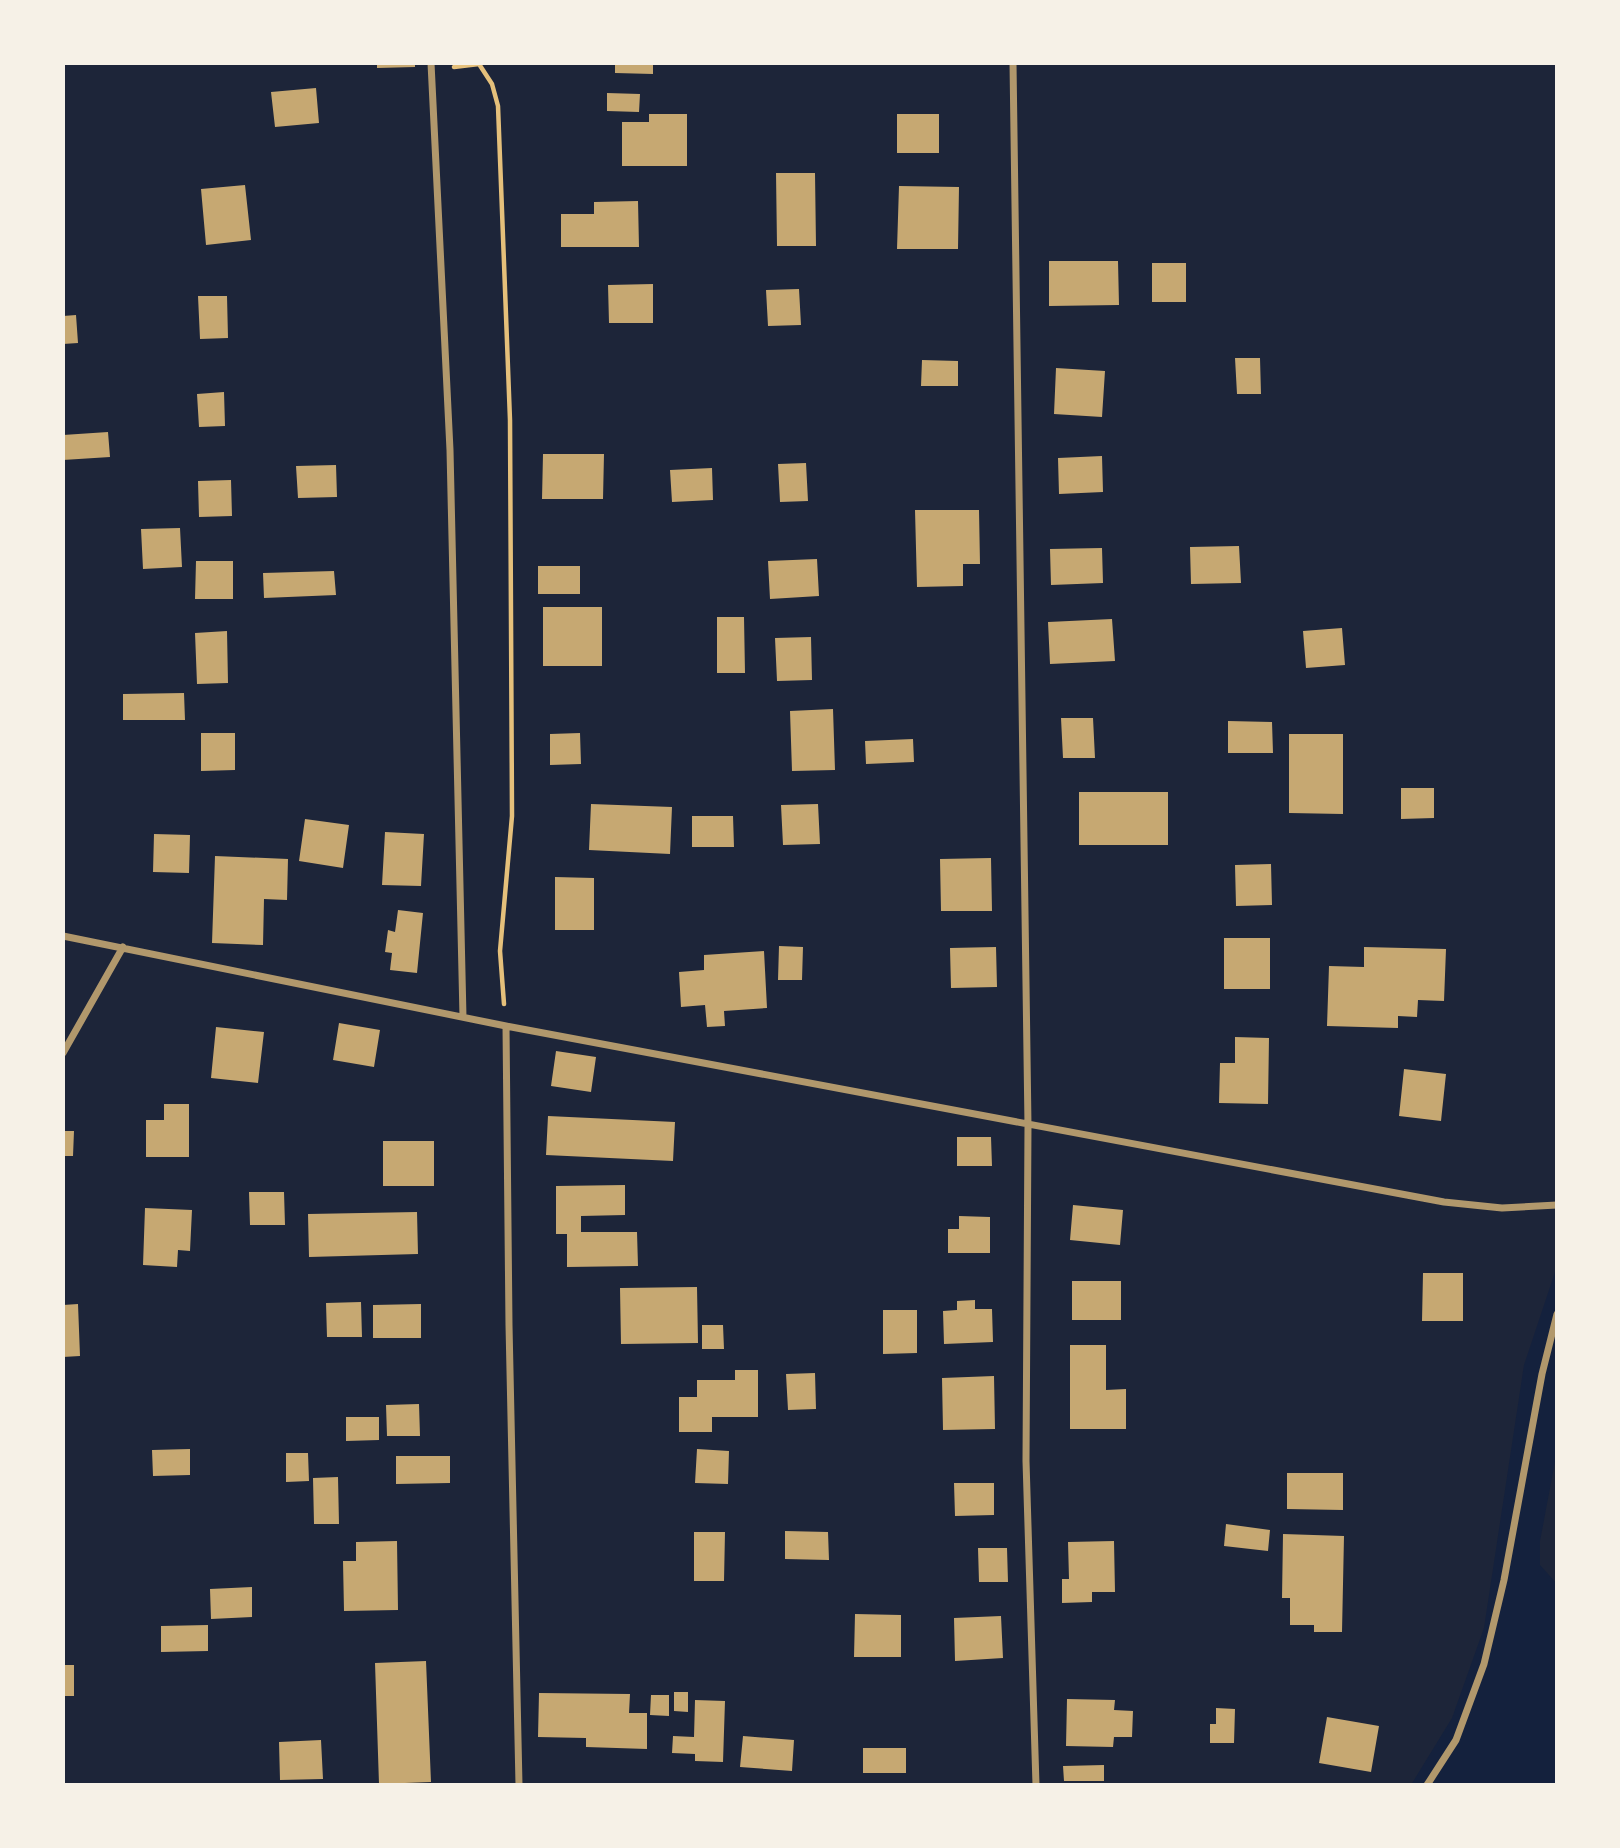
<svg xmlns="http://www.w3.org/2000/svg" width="1620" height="1848" font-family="Manrope,sans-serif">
  <rect width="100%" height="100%" fill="#14213d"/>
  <path fill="#1d2539" d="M63,63H1557V1266L1524,1365L1484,1628L1452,1718L1411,1785H63Z
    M1557,1451V1584L1540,1565V1541Z"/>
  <path fill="#c6a872" d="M377,63H415V67L377,68Z
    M615,63H653V74L615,73Z
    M316,88L319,123L275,127L271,92Z
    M607,93L640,94L639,112L607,111Z
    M649,114H687V166H622V122H649Z
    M897,114H939V153H897Z
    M776,173H815L816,246H777Z
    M245,185L251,240L206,245L201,189Z
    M899,186L959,187L958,249H897Z
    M638,201L639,247H561V214H594V202Z
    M1049,261H1118L1119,305L1049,306Z
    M1152,263H1186V302H1152Z
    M653,284V323H609L608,285Z
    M799,289L801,325L768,326L766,290Z
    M198,296H227L228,338L200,339Z
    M76,315L78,343L63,344V316Z
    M1235,358H1260L1261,394H1237Z
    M922,360L958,361V386H921Z
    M1056,368L1105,371L1102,417L1054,414Z
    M224,392L225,426L199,427L197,394Z
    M108,432L110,457L63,460V435Z
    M543,454H604L603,499H542Z
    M1102,456L1103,492L1059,494L1058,458Z
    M806,463L808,501L780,502L778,464Z
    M336,465L337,497L298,498L296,466Z
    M712,468L713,500L672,502L670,470Z
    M231,480L232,516L199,517L198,481Z
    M915,510H979L980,564H963V586L917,587Z
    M180,528L182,567L143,569L141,529Z
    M1239,546L1241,583L1191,584L1190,547Z
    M1102,548L1103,583L1051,585L1050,549Z
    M817,559L819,596L770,599L768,561Z
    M196,561H233V599H195Z
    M538,566H580V594H538Z
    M334,571L336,595L264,598L263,573Z
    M543,607H602V666H543Z
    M717,617H744L745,673H717Z
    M1112,619L1115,661L1050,664L1048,622Z
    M1342,628L1345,665L1306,668L1303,631Z
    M227,631L228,683L197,684L195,633Z
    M811,637L812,680L777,681L775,638Z
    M184,693L185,720H123V694Z
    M833,709L835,770L792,771L790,711Z
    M1061,718H1093L1095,758H1063Z
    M1228,721L1272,722L1273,753H1228Z
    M201,733H235V770L201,771Z
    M580,733L581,764L550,765V734Z
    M1289,734H1343V814L1289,813Z
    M913,739L914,762L866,764L865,741Z
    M1401,788H1434V818L1401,819Z
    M1079,792H1168V845H1079Z
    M591,804L672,807L670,854L589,850Z
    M818,804L820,844L783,845L781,805Z
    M692,816H733L734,847H692Z
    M305,819L349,825L343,868L299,861Z
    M385,832L424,834L421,886L382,885Z
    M154,834L190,835L189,873L153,872Z
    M215,856L288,859L287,900L264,899L263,945L212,943Z
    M991,858L992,911H941L940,859Z
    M1271,864L1272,905L1236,906L1235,865Z
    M555,877L594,878V930H555Z
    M398,910L423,913L417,973L390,970L392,953L385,952L388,930L395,932Z
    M1224,938H1270V989H1224Z
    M779,946L803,947L802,980H778Z
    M996,947L997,987L951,988L950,948Z
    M1364,947L1446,949L1444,1001L1418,1000L1417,1017L1398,1016V1028L1327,1026L1329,966L1364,967Z
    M764,951L767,1008L724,1011L725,1026L707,1027L705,1005L681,1007L679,972L704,970V955Z
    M339,1023L380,1030L374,1067L333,1060Z
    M216,1027L264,1032L258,1083L211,1078Z
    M1235,1037L1269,1038L1268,1104L1219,1103L1220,1063H1235Z
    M556,1051L596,1057L591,1092L551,1086Z
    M1404,1069L1446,1074L1441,1121L1399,1116Z
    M164,1104H189V1157H146V1120H164Z
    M548,1116L675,1122L673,1161L546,1155Z
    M63,1131H74L73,1156H63Z
    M957,1137H991L992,1166H957Z
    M383,1141H434V1186H383Z
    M625,1185V1215L581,1216V1232H637L638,1266L567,1267V1234H556V1186Z
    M249,1192H284L285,1225H250Z
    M1073,1205L1123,1210L1120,1245L1070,1240Z
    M145,1208L192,1210L190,1251L178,1250L177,1267L143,1265Z
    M417,1212L418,1254L309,1257L308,1214Z
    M959,1216L990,1217V1253H948V1229H959Z
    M1423,1273H1463V1321H1422Z
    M1072,1281H1121V1320H1072Z
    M697,1287L698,1343L621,1344L620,1288Z
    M975,1300V1309H992L993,1342L944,1344L943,1311L957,1310V1301Z
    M361,1302L362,1337H327L326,1303Z
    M78,1304L80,1356L63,1357V1305Z
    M421,1304V1338H373V1305Z
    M883,1310H917V1353L883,1354Z
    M702,1325H723L724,1349H702Z
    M1070,1345H1106V1390L1126,1389V1429H1070Z
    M735,1370H758V1417H712V1432H679V1397H697V1380H735Z
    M815,1373L816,1409L788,1410L786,1374Z
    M994,1376L995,1429L943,1430L942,1378Z
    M419,1404L420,1436H387L386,1405Z
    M346,1417H379V1440L346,1441Z
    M190,1449V1475L153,1476L152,1450Z
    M697,1449L729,1451L728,1484L695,1483Z
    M286,1453H308L309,1481L286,1482Z
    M396,1456H450V1483L396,1484Z
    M1287,1473H1343V1510L1287,1509Z
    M338,1477L339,1524H314L313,1478Z
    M954,1483H994V1515L955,1516Z
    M1226,1524L1270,1530L1268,1551L1224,1546Z
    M785,1531L828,1532L829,1560L785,1559Z
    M694,1532H725L724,1581H694Z
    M1283,1534L1344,1536L1342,1632H1314V1625H1290V1598H1282Z
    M397,1541L398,1610L344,1611L343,1561H356V1542Z
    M1114,1541L1115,1592H1092V1602L1062,1603V1579H1069L1068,1542Z
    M978,1548H1007L1008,1582H979Z
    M252,1587V1617L211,1619L210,1589Z
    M855,1614L901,1615V1657H854Z
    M1001,1616L1003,1658L955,1661L954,1618Z
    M208,1625V1651L161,1652V1626Z
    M426,1661L431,1782L379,1784L375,1663Z
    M63,1665H74V1696H63Z
    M674,1692H688V1712L674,1711Z
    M539,1693L630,1694L629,1713H647V1749L586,1747V1738L538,1737Z
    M651,1695H669V1716L650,1715Z
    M1067,1699L1115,1700L1114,1710L1133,1711L1132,1737H1114L1113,1747L1066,1746Z
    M695,1700L725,1701L723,1762L695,1761V1754L672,1753L673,1736L694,1737Z
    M1216,1708L1235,1709L1234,1743H1210V1724H1216Z
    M1327,1717L1379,1726L1371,1772L1319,1763Z
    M743,1736L794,1740L792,1771L740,1767Z
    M321,1740L323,1779L280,1780L279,1742Z
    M863,1748H906V1773H863Z
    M1104,1765V1781H1064L1063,1766Z"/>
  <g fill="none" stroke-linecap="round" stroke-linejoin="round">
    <path stroke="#e5c07b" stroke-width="4.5" d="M454,67L479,64L492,84L498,106L510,420L512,816L500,951L504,1004"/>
    <path stroke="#b1986c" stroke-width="7" d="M431,63L450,450L463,1017
      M1013,63L1028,1125L1026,1461L1036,1785
      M63,936L506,1026L1444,1202L1502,1208L1557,1205
      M506,1026L509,1325L519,1785
      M63,1053L123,947
      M1427,1785L1456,1740L1484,1664L1504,1580L1542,1374L1557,1314"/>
  </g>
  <rect width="1620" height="1848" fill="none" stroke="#f6f1e7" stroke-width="130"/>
</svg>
